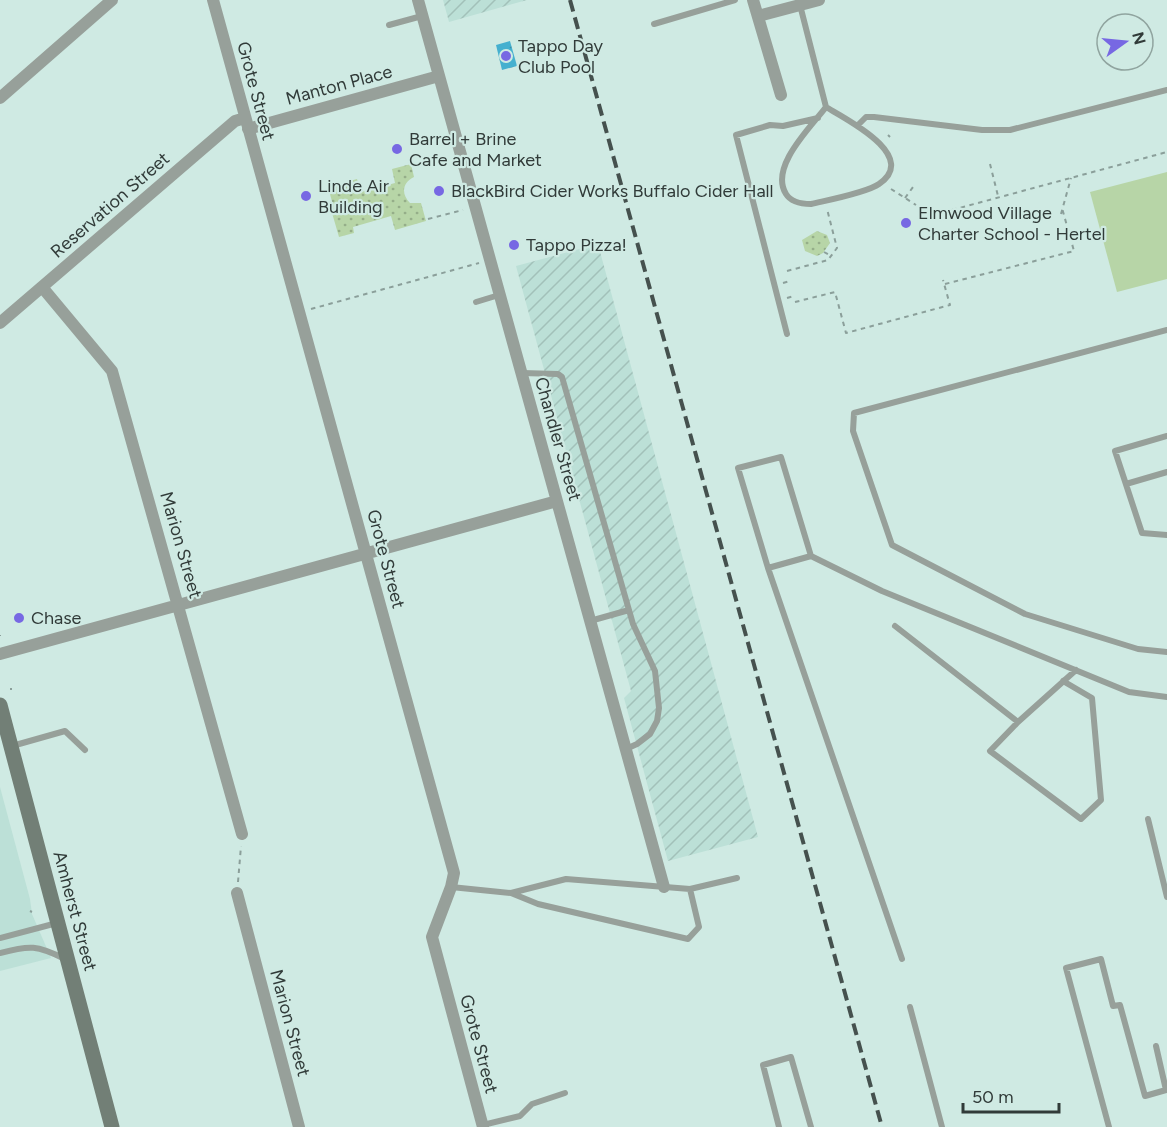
<svg xmlns="http://www.w3.org/2000/svg" width="1167" height="1127" font-family="Figtree,sans-serif">
  <defs>
    <pattern id="industrial-furrows" width="10" height="10" patternUnits="userSpaceOnUse" patternTransform="scale(1.5)"><rect width="10" height="10" fill="#bce0d7"/><path d="M-1 1l2-2M0 10L10 0M9 11l2-2" fill="none" stroke="#a2c1b9"/></pattern>
    <pattern id="green-dots" width="8" height="8" patternUnits="userSpaceOnUse" patternTransform="scale(1.5)"><rect width="8" height="8" fill="#b7d5a7"/><path d="M2 2h.1M6 6h.1" fill="none" stroke="#95ae89" stroke-width="1.8" stroke-linecap="round"/></pattern>
    <pattern id="water-ripples" width="26" height="14" patternUnits="userSpaceOnUse" patternTransform="scale(1.5)"><rect width="26" height="14" fill="#45b0cf"/><path d="M2 4q2-2 4 0t4 0M15 11q2-2 4 0t4 0" fill="none" stroke="#3a90a9"/></pattern>
  </defs>
  <rect width="100%" height="100%" fill="#cfeae3"/>
  <path fill="#bce0d7" d="M0,787L30,899L32,914L51,958L0,971Z"/>
  <path fill="url(#industrial-furrows)" d="M443,0H527L449,22Z
    M598,244L758,837L668,861L624,698L631,691L516,266Z"/>
  <path fill="url(#green-dots)" d="M411,164L414,177C402,183 401,194 410,203H421L426,221L395,230L391,216L353,227L354,233L339,237L330,206L333,205L328,187L357,179L361,192L395,183L392,169Z
    M817,231L827,235L830,243L823,253L817,256L805,251L802,240Z"/>
  <path fill="#b7d5a7" d="M1167,172V279L1117,292L1090,192Z"/>
  <path fill="url(#water-ripples)" d="M510,41L517,66L502,70L496,45Z"/>
  <g fill="none" stroke-linecap="round" stroke-linejoin="round">
    <path stroke="#8b9f9a" stroke-width="2" stroke-dasharray="4.5 4.5" stroke-linecap="butt" d="M888,135L890,137
      M990,164L998,196
      M891,189L916,205
      M905,198L913,187
      M952,210L1167,152
      M1061,214L1071,178
      M428,219L463,210
      M824,252L831,256
      M787,271L828,260L837,248L827,209
      M783,283L790,281
      M945,284L1074,251L1062,208
      M787,298L794,296
      M795,302L835,292L846,333L950,305L943,280
      M311,309L479,263
      M0,636V635
      M10,689H12
      M238,882L241,846
      M30,911L32,912
      M284,1022L293,1020"/>
    <path stroke="#97a09a" stroke-width="6" d="M800,5L826,107C846,119 920,156 879,184C866,193 828,200 811,204C801,204 791,202 786,194C769,167 811,127 826,107
      M654,24L735,0
      M389,25L422,16
      M857,126L866,117H874L982,130H1010L1167,90
      M476,302L499,295
      M1167,330L854,413L853,431L892,545L1025,614L1138,649L1167,652
      M787,334L736,135L770,125L783,126L818,118
      M522,373L558,374L562,377L633,624L655,671L659,708L657,721L650,734L637,744L626,749
      M1167,436L1115,451L1142,533L1167,535
      M1126,484L1167,472
      M811,556L781,457L738,468L768,568L811,556L882,591L1129,692L1167,697
      M768,568L902,959
      M590,621L629,610
      M895,626L1018,722L1076,670
      M1018,722L990,751L1081,819L1101,800L1092,698L1063,681
      M12,746L65,731L85,750
      M1148,819L1167,897
      M451,887L511,893L538,904L688,939L699,927L690,889L566,879L511,893
      M690,889L737,878
      M0,938L57,923
      M0,953C30,945 37,945 65,959
      M910,1007L942,1127
      M483,1125L520,1116L532,1104L565,1093
      M779,1127L763,1065L791,1057L811,1127
      M1109,1127L1066,968L1101,959L1113,1006L1120,1005L1145,1096L1166,1090L1156,1046"/>
    <path stroke="#97a09a" stroke-width="12" d="M213,0L454,873L451,887L432,937L483,1127
      M418,0L664,887
      M753,0L781,95
      M758,16L819,0
      M0,98L112,0
      M248,129L439,76
      M42,287L112,371L242,834
      M0,323L235,121L245,118
      M0,654L557,501
      M237,893L299,1127"/>
    <path stroke="#727f76" stroke-width="15" d="M0,705L112,1127"/>
    <path stroke="#45514e" stroke-width="4" stroke-dasharray="12 6" stroke-linecap="butt" d="M570,0L882,1127"/>
  </g>
  <g fill="#7768e3" stroke="#cfeae3" stroke-width="2">
    <circle cx="506" cy="56" r="6"/>
    <circle cx="397" cy="149" r="6"/>
    <circle cx="439" cy="191" r="6"/>
    <circle cx="306" cy="196" r="6"/>
    <circle cx="906" cy="223" r="6"/>
    <circle cx="514" cy="245" r="6"/>
    <circle cx="19" cy="618" r="6"/>
  </g>
  <g text-anchor="middle" stroke-width="4.5" stroke-linejoin="round" paint-order="stroke">
    <g font-size="18" fill="#313b39" stroke="#cfeae3" text-anchor="start">
      <text x="518" y="52">Tappo Day<tspan x="518" dy="21">Club Pool</tspan></text>
      <text x="409" y="145">Barrel + Brine<tspan x="409" dy="21">Cafe and Market</tspan></text>
      <text x="318" y="192">Linde Air<tspan x="318" dy="21">Building</tspan></text>
      <text x="451" y="197">BlackBird Cider Works Buffalo Cider Hall</text>
      <text x="918" y="219">Elmwood Village<tspan x="918" dy="21">Charter School - Hertel</tspan></text>
      <text x="526" y="251">Tappo Pizza!</text>
      <text x="31" y="624">Chase</text>
    </g>
    <g font-size="18" fill="#313b39" stroke="#cfeae3">
      <text transform="translate(339 85) rotate(-15)" y="6">Manton Place</text>
      <text transform="translate(256 91) rotate(75)" y="6">Grote Street</text>
      <text transform="translate(110 205) rotate(-41)" y="6">Reservation Street</text>
      <text transform="translate(558 439) rotate(74)" y="6">Chandler Street</text>
      <text transform="translate(181 545) rotate(74)" y="6">Marion Street</text>
      <text transform="translate(386 559) rotate(75)" y="6">Grote Street</text>
      <text transform="translate(75 911) rotate(75)" y="6">Amherst Street</text>
      <text transform="translate(290 1023) rotate(75)" y="6">Marion Street</text>
      <text transform="translate(479 1044) rotate(75)" y="6">Grote Street</text>
    </g>
  </g>
  <g transform="translate(1125 42) rotate(75)"><circle r="28" fill="#cfeae3" stroke="#90a49f" stroke-width="1.5"/>
  <path d="M0-4.5L10 22L0 15L-10 22Z" fill="#7768e3"/>
  <text y="-9" font-size="16" font-weight="bold" text-anchor="middle" fill="#313b39">N</text>
  </g>
  <path d="M963 1103v9h96v-9" fill="none" stroke="#313b39" stroke-width="3"/>
  <text x="972" y="1103" font-size="18" fill="#313b39" stroke="#cfeae3" stroke-width="4.5" paint-order="stroke">50 m</text>
</svg>
